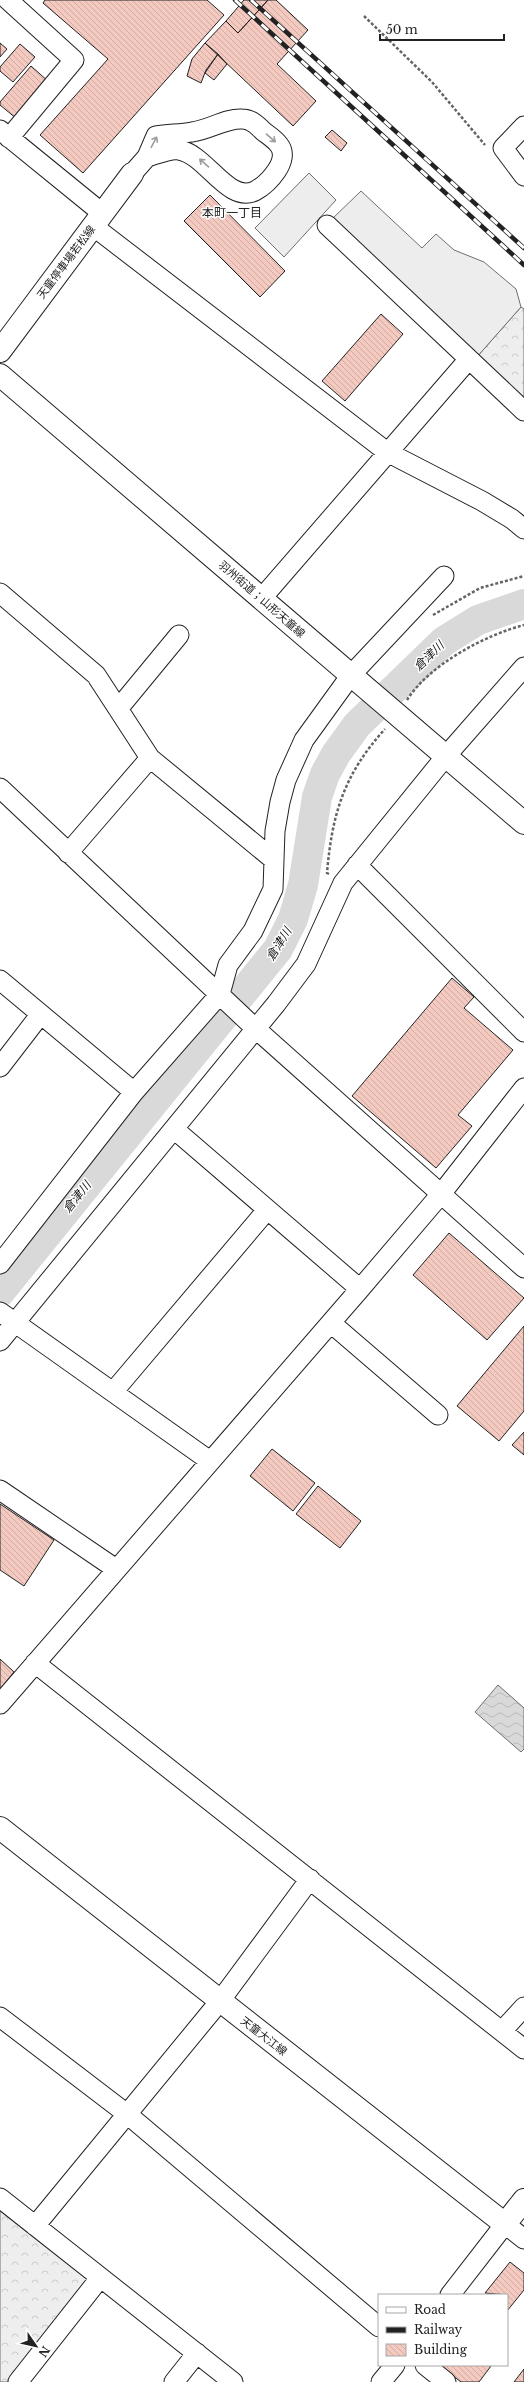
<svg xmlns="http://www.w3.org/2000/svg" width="524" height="2382" font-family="'Libre Baskerville','Noto Sans JP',serif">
  <defs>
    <pattern id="forest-crowns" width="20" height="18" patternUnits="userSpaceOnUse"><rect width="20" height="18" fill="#eee"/><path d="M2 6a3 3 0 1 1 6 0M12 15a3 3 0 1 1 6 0" fill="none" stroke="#ccc"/></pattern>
    <pattern id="water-waves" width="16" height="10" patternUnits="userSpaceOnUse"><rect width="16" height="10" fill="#d9d9d9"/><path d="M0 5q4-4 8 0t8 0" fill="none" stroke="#bababa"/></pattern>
    <pattern id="building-back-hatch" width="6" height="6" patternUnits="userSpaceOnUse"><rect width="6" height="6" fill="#f3c9c0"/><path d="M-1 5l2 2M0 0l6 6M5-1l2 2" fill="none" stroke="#d0aca5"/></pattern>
  </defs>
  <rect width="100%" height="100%" fill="#fff"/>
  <path fill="url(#forest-crowns)" stroke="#6f6f6f" d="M521,307L524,309V402L476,358Z
    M0,2202L96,2279L14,2382H0Z"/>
  <path fill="#ededed" stroke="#6f6f6f" d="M309,173L336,200L284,257L255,228Z
    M361,191L422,248L436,234L454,250L484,262L516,289L521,307L476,358L331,220Z"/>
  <path fill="url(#water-waves)" stroke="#6f6f6f" d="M498,1685L524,1708V1749L521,1752L475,1712Z"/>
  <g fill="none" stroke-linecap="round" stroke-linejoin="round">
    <path stroke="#d9d9d9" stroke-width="30" d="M0,1292L278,949L293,919L303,885L317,797L325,774L336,754L357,725L444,641L478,620L524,604"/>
  </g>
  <path fill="url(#building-back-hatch)" stroke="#222" d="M45,0H207L224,15L83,173L40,135L108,59L43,3Z
    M244,0H268L238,33L226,21Z
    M268,0H276L308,30L277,64L316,101L293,126L205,43L226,21L238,33Z
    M0,43L7,49L0,57Z
    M205,43L218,54L206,70L201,83L187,76L192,59Z
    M20,44L35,57L13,82L0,71V67Z
    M218,54L227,64L214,80L205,73Z
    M31,66L49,82L17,119L0,105V102Z
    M332,130L347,143L341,151L325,137Z
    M210,195L285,271L260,297L184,221Z
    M381,314L403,334L345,401L322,381Z
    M452,978L474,997L464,1008L513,1050L458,1115L472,1126L436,1168L352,1096Z
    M449,1233L524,1298L487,1340L413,1275Z
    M524,1326V1411L499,1441L457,1406Z
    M524,1432V1455L512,1445Z
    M272,1449L315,1483L293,1511L250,1476Z
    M318,1486L361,1521L340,1548L296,1514Z
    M0,1504L54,1540L24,1586L0,1570Z
    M0,1659L14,1672L0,1689Z
    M510,2262L524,2273V2290L507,2311V2295L485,2293Z
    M439,2365H489L491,2366L479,2382H461Z
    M524,2369V2382H514Z"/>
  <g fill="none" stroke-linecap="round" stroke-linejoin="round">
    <g stroke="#222" stroke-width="21">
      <path id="minor" d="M8,0L74,60L9,138
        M524,126L503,148L524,176
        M0,130L102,213
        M132,174L147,157L156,136C169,134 181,134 192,132C209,130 226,118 242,119C251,119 257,125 263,131C268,135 275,139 279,145C291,160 268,184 255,191C228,204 206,154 179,150C170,148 156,155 147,157
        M327,225L524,411
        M93,226L387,452L482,501L512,519L524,529
        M0,593L96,675L150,758L274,860
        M261,599L469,359
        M118,709L179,635
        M0,788L255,1028L524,1268
        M68,853L150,758
        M357,865L524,1032
        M0,980L134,1092
        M0,1067L40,1015
        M174,1129L360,1289
        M0,1264L134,1092L220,994L228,965L253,931L273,889L275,831L280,802L286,780L304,740L351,675L444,576
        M0,1312L210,1461
        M331,1323L438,1415
        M0,1341L276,1004L306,964L343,883L446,756L524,667
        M113,1392L267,1210
        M0,1490L116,1569
        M35,1663L524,2049
        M0,1704L360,1289L441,1194L524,1088
        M0,2017L127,2114L379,2327
        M502,2031L524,2007
        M0,2198L233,2382
        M35,2226L220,2001L310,1879
        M450,2295L505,2224L524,2239
        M425,2365L446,2382
        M18,2382L100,2278
        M174,2382L197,2353
        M381,2382L395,2365"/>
    </g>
    <g stroke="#222" stroke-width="24">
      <path id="major" d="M0,351L132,174
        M0,375L524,823
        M0,1828L505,2224L524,2200"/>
    </g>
    <path stroke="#646464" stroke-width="2.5" stroke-dasharray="3 2" stroke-linecap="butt" d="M364,16L432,82L485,145
      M433,615L480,588L524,576
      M407,700C429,665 485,635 524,625
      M329,874L327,873C332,814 344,774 385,729"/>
    <use href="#minor" stroke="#fff" stroke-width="19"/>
    <use href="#major" stroke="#fff" stroke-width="22"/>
    <g stroke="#222" stroke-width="4.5">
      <path id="rail" d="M235,0L524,265
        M251,0L524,248"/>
    </g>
    <use href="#rail" stroke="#fff" stroke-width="3" stroke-dasharray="9" stroke-linecap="butt"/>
  </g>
  <defs><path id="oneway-shaft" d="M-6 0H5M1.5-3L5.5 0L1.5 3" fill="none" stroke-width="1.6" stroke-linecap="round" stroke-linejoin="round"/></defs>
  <g stroke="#9c9c9c">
    <use href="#oneway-shaft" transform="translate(271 138) rotate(41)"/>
    <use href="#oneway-shaft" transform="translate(154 142) rotate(-62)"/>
    <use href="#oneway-shaft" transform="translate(204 163) rotate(-139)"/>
  </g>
  <g text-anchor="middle" stroke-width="3" stroke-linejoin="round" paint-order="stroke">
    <g font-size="11" fill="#222" stroke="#fff">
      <text transform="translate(66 262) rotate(-53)" y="4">天童停車場若松線</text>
      <text transform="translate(262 599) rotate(41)" y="4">羽州街道；山形天童線</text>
      <text transform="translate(264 2036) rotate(38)" y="4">天童大江線</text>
    </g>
    <g font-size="12" fill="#222" stroke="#fff">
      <text x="232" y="217">本町一丁目</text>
    </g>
    <g font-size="12" font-style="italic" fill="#222" stroke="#fff">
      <text transform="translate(429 656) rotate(-44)" y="4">倉津川</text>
      <text transform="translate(279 944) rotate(-58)" y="4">倉津川</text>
      <text transform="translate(77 1197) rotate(-51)" y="4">倉津川</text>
    </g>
  </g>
  <rect x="378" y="2294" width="130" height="72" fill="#ffffff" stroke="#a7a7a7"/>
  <rect x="386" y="2307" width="20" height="6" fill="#ffffff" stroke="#a7a7a7"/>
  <text x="414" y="2314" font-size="12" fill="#222222">Road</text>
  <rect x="386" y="2327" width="20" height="6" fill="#222222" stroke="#a7a7a7"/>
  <text x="414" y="2334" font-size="12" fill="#222222">Railway</text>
  <rect x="386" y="2344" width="20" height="12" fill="url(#building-back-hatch)" stroke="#a7a7a7"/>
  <text x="414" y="2354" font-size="12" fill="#222222">Building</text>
  <g transform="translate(36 2346) rotate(124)" stroke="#ffffff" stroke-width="3" paint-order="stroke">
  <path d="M0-3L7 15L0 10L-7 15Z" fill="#222222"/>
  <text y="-6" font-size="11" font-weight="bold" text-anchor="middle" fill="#222222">N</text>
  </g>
  <path d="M380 34v6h124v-6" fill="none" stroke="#222222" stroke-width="2"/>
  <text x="386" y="34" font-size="12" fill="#222222" stroke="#ffffff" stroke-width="3" paint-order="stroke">50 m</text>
</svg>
